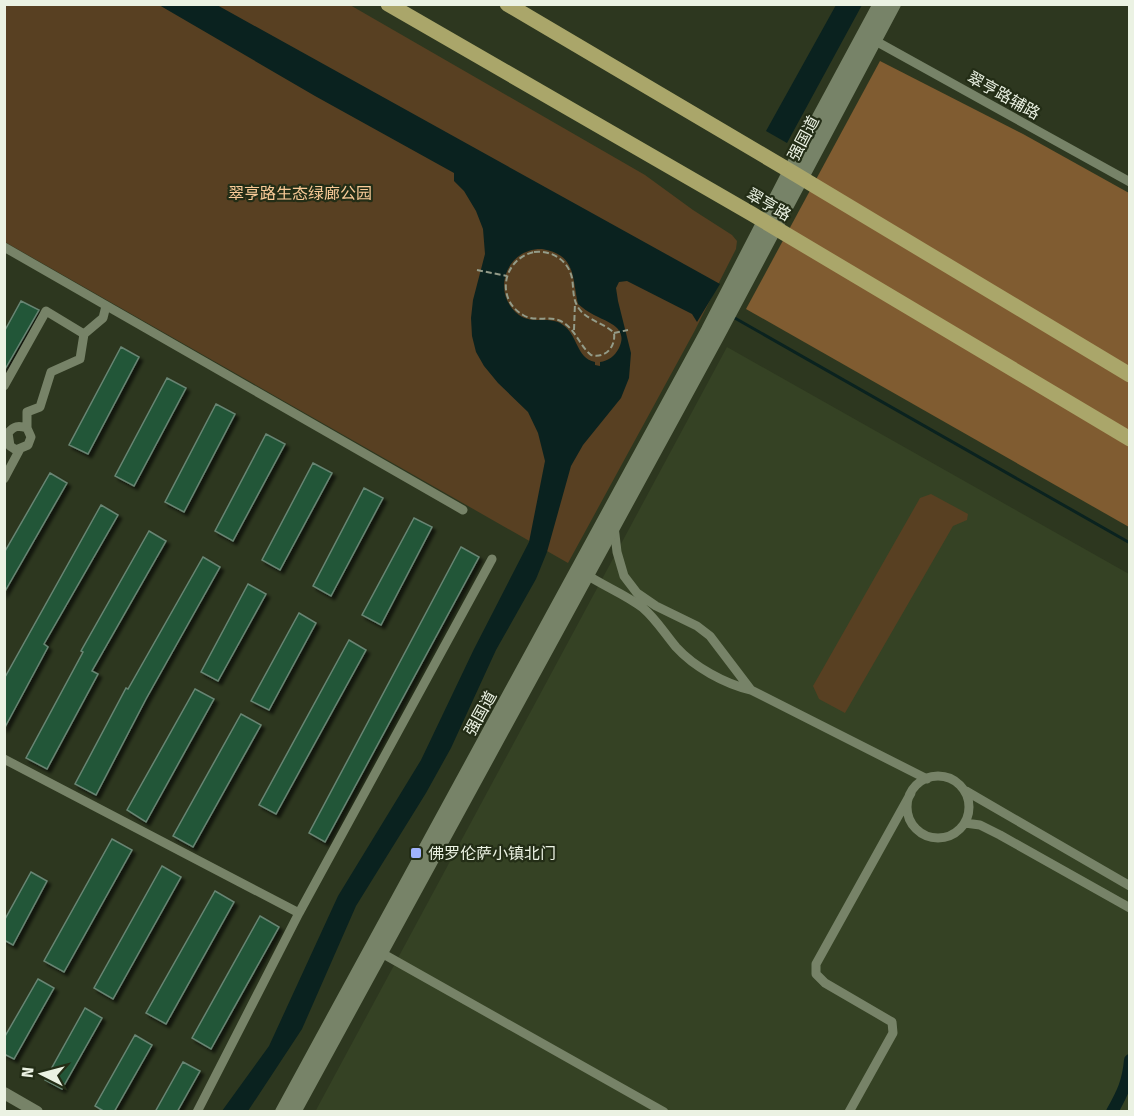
<svg xmlns="http://www.w3.org/2000/svg" width="1134" height="1116" font-family="'Fira Sans','Noto Sans SC',sans-serif">
  <defs>
    <filter id="shadow"><feDropShadow dx="3.5" dy="3.5" stdDeviation="1.5" flood-color="#0009"/></filter>
  </defs>
  <rect width="100%" height="100%" fill="#2d371f"/>
  <path fill="#354224" d="M727,347L1129,574V1111L315,1112Z"/>
  <path fill="#584022" d="M5,4L350,5L645,175L693,210L732,235L737,241L736,249L694,332L568,563L5,242Z
    M931,494L968,514L967,520L953,526L845,713L819,699L813,686L920,498Z"/>
  <path fill="#805c31" d="M880,61L1023,134L1129,193V527L746,309Z"/>
  <path fill="#0a221f" fill-rule="evenodd" d="M159,5H217L720,284L697,322L692,314L627,281L619,282L616,288L618,301L631,353L629,378L621,398L583,445L571,466L547,552L536,579L496,650L451,748L426,793L356,906L302,1029L248,1111H222L269,1046L338,896L421,760L474,649L529,542L545,461L538,433L528,412L498,383L484,366L476,352L472,336L471,318L473,300L485,254L483,229L476,211L464,191L454,181V173L315,96ZM542,249C576,255 572,276 578,304C583,308 588,312 594,315C607,322 629,327 619,348C615,356 608,361 600,362V366L595,365V362C576,358 578,335 563,325C550,315 533,325 519,315C490,293 506,248 542,249Z
    M836,5H862L787,143L766,131Z"/>
  <g fill="none" stroke-linecap="round" stroke-linejoin="round">
    <path stroke="#0a221f" stroke-width="3" d="M733,317L1130,543"/>
    <path stroke="#0a221f" stroke-width="12" d="M1112,1112C1123,1092 1128,1082 1130,1060"/>
  </g>
  <path fill="#215639" stroke="#688573" stroke-width="1.5" filter="url(#shadow)" d="M21,301L39,310L4,371V332Z
    M121,347L139,357L88,454L69,445Z
    M167,378L186,388L134,486L115,476Z
    M216,404L235,414L184,512L165,502Z
    M266,434L285,444L233,541L215,531Z
    M313,463L332,473L280,570L262,560Z
    M50,473L67,483L4,593V553Z
    M364,488L383,498L331,596L313,586Z
    M101,505L118,515L44,644L48,647L4,729V679Z
    M414,518L432,527L381,625L362,615Z
    M149,531L166,541L92,671L98,674L47,769L26,758L83,652L81,651Z
    M461,547L479,557L325,842L309,833Z
    M203,557L220,567L146,699L96,795L75,784L126,688L128,689Z
    M248,584L266,594L218,681L201,672Z
    M299,613L316,623L269,710L251,701Z
    M349,640L366,650L276,814L259,805Z
    M195,689L214,699L146,822L127,810Z
    M241,714L261,725L193,847L173,836Z
    M112,839L132,850L64,972L44,961Z
    M162,866L181,877L113,999L94,988Z
    M31,872L47,881L13,945L4,940V921Z
    M215,891L234,902L166,1024L146,1013Z
    M260,916L279,927L211,1049L192,1038Z
    M38,979L54,988L14,1059L4,1054V1038Z
    M85,1008L102,1018L62,1089L45,1080Z
    M135,1035L152,1045L114,1112H105L95,1106Z
    M183,1062L200,1071L177,1112H155Z"/>
  <g fill="none" stroke-linecap="round" stroke-linejoin="round">
    <path stroke="#949c89" stroke-width="2" stroke-dasharray="6 3" stroke-linecap="butt" d="M534,252C552,250 568,260 572,278C574,290 572,300 580,310C589,321 604,323 614,333C616,347 605,359 591,355C580,346 576,331 564,323C552,314 536,323 523,315C495,299 503,259 534,252Z
      M477,270L507,276
      M574,330L575,303
      M614,333L628,330"/>
    <path stroke="#778368" stroke-width="9" d="M872,39L1130,182
      M4,247L463,510
      M84,334L103,318L106,306
      M4,386L46,311L84,334L80,359L51,372L40,407L27,412V428L31,437L28,445L16,450L10,446L8,433C14,426 18,425 27,428
      M4,479L20,449
      M614,526L617,552L624,576L637,593L656,606L697,626L710,636L751,690L927,779
      M584,573C603,586 625,594 643,608C656,619 665,634 676,647C694,667 725,684 751,690
      M4,759L299,913L492,559
      M907 807a31 31 0 1 1 62 0a31 31 0 1 1-62 0Z
      M966,791L1130,886
      M965,823L980,825L1000,835L1130,908
      M378,951L664,1112
      M197,1112L299,913
      M849,1112L893,1033L892,1022L825,983L816,974V964L911,793"/>
    <path stroke="#778368" stroke-width="12" d="M4,1093L37,1112"/>
    <path stroke="#778368" stroke-width="14" d="M282,1112L708,330L790,171L880,4
      M294,1112L717,337L894,4"/>
    <path stroke="#aaa66a" stroke-width="15" d="M388,4L752,214L1130,439
      M507,4L790,171L1130,375"/>
  </g>
  <rect fill="#a0b3fd" stroke="#232d16" stroke-width="2" x="410" y="847" width="12" height="12" rx="3"/>
  <g text-anchor="middle" stroke-width="4.5" stroke-linejoin="round" paint-order="stroke">
    <g font-size="16" fill="#ebf2e3" stroke="#232d16">
      <text transform="translate(1004 95) rotate(29)" y="6">翠亨路辅路</text>
      <text transform="translate(803 138) rotate(-62)" y="6">强国道</text>
      <text transform="translate(769 204) rotate(30)" y="6">翠亨路</text>
      <text transform="translate(480 713) rotate(-61)" y="6">强国道</text>
    </g>
    <g font-size="16" fill="#f9cb98" stroke="#232d16">
      <text x="300" y="199">翠亨路生态绿廊公园</text>
    </g>
    <g font-size="16" fill="#ebf2e3" stroke="#232d16" text-anchor="start">
      <text x="428" y="859">佛罗伦萨小镇北门</text>
    </g>
  </g>
  <rect width="1134" height="1116" fill="none" stroke="#ebf2e3" stroke-width="12"/>
  <g transform="translate(42 1074) rotate(276)" stroke="#232d16" stroke-width="4.5" paint-order="stroke">
  <path d="M0-4.5L10 22L0 15L-10 22Z" fill="#ebf2e3"/>
  <text y="-9" font-size="16" font-weight="bold" text-anchor="middle" fill="#ebf2e3">N</text>
  </g>
</svg>
